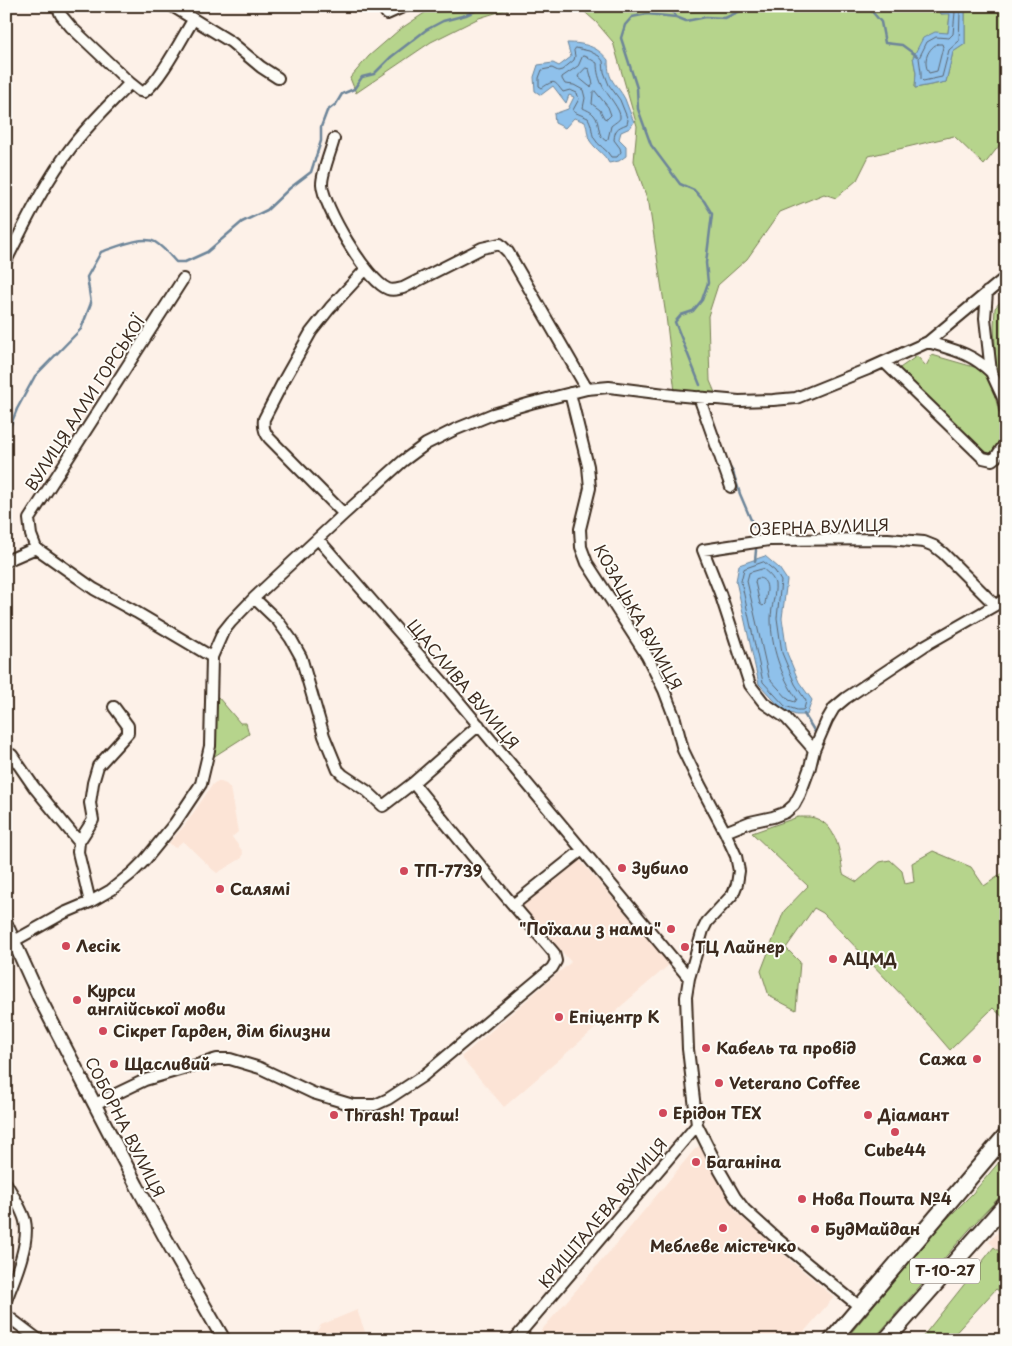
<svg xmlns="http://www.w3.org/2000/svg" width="1012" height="1346" font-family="'Playpen Sans',sans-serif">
  <rect width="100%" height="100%" fill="#fdf1e8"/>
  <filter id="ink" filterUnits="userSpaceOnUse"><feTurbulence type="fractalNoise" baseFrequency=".02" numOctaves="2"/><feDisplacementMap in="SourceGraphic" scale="10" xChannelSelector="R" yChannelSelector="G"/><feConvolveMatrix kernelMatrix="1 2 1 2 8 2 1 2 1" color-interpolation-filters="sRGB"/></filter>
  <g filter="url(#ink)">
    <path fill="#fce4d6" d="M216,782H221L226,784L230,788L238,832L232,837L243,852L242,858L217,873L213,870L183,841L175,848L169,843L185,825L213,784Z
      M578,858L670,964L504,1107L461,1057L571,962L522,906Z
      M699,1146L703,1147L736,1212L791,1261L834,1297L797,1340H533L623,1236L694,1150Z
      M1006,1223V1257L989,1242Z
      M357,1310L368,1340H297L317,1331L321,1325Z"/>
    <path fill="#b6d48c" stroke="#787f55" d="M435,6H518L479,18L431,42L356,93L350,78L369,56L399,30Z
      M578,6H938L941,14L950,13L948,33L913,57L916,73L915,88L946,82L953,52L965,44V10L961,6H1006V137L984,165L954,136L869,156L857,180L836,198L824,194L780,212L747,259L718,285L708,316L710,381L716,395L675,392L666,316L649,204L634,161L637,126L613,42L596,22Z
      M1006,295V393L996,364L994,327L995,308Z
      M932,355L981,369L993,388L1005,437L993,459L985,455L894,372L917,356L926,366Z
      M214,697H218L240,723H246L249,734L213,757Z
      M798,817C801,817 806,817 810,817C837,821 840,853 843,874L857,882L880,862L890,860L902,871L905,884L914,882L912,863L933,851L971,867L984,886L1006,871V1020L993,1008L950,1050L913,1007L823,913L814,908L786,948L800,962L796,1010L769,996L761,971L784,911L808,886L752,833Z
      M1006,1154V1190L975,1223L873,1340H845L939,1227L972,1194Z
      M994,1247L1006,1257V1296L996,1289L949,1340H920Z"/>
    <path fill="#8fc1eb" stroke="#6d8599" d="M938,6H961L965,10V44L953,52L946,82L915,88L916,73L913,57L923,38L935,32L948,33L950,14H941Z
      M567,43C584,43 597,46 608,60C608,83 616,82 625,99C628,107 631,115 634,122L630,128L621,132L619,139L626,146V156L619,161L609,163C603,152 597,151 590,141C587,136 588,129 585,122L574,118L565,128L555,123L554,114L568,109L574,97L569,95L566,103L553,86L541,95L535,91L534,77L538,65L553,63L559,66L571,57Z
      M765,556L779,568L787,580L782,618L787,653L799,682L812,700L807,715H796L783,710L759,684L736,581L739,565Z"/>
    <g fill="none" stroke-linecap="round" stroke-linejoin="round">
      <path stroke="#5d6670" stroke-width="1" d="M943,6L945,8L951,9L955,12L953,34L949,38L936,37L927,42L919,58L921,72V79L923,81L942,77L949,50L959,41L960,13L958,6
        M937,44H942L943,47L937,71L929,73C923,63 926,50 937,44Z
        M576,48L589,51L599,56L603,61L604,72L609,85L620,100L628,120L627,124C617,128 615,129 614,140L620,148L621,152L617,157H611C607,149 598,146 594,138C591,132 593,127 588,118L574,112L573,110L579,99L577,93L570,90L563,92C554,81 555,79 542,88L539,86V78L542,70L552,68L558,71L562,70L574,60L575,56L574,51Z
        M583,56L587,57L597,63C597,72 599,79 603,87C606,93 622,111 620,118C620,120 613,124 611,126L608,139L606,141C596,135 601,123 594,115C591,111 586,110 583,108L585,98L583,90L574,85L565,84L562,79V77L578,66Z
        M586,68L589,69L593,84L591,87L589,86L578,77L579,75Z
        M595,91L608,107L611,115L607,119L604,118L600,110L592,104L593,93Z
        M764,562L775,571L781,581L777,618L782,653L795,684L806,701L804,709L802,710H797L785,706L763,682L741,581L744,569Z
        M763,569C768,573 774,578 775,584C776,595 771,607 771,619C771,647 781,676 797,699L795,702L789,700L769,678L747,581L749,573Z
        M760,578C771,582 766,595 765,604L763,606L760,604L755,582L756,579Z"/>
      <path stroke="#6d8599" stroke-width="2.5" d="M670,6L676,17L686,21L706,17L725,18L751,6
        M856,6L869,8L881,22L885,43L902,45L917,56
        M676,17L647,14L632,17L625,25L621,38L637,88L638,109L651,145L680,184L694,190L704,201L712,214L706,263L708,283L702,300L693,311L681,315L675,322L700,385
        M6,437L17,409L35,376L81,329L91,303L87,277L101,252C114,248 143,235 155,242C163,247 170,255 176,262H185L207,252L242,222L267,210L290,188L311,172L321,141V127L327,111L336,104L342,94L354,89L362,77L374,74L391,57L426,30L443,21L466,15L477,10C486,12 493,10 502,6
        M729,466L733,472L740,494L754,527
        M755,561L756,550
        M804,714L815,732"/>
      <g stroke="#3b2a1e" stroke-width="14">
        <path id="minor" d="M172,6L231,42L261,67L278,78
          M382,6L387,14L405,6
          M130,83L140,91L144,92C160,81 182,38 193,20
          M334,139C331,151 322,172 322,184C323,206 367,281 388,289C393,291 398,289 403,288L482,248L500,244L508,252L587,389
          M6,261C26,221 46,180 73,145C90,123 111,103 130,83L71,27L61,15L57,6
          M183,279L29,519L31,535L36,548L94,589L136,612L212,657
          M987,292L985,318L991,372L1003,398L1006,411
          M928,342C954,350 971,353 991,372
          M884,362L983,458L992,460L996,457L1006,442
          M699,397L731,487
          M344,514L269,438C264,432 263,427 264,419L284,380L311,332L330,308L365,270
          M318,539L440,679L689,978
          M6,561L36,548
          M254,598L278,621L291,639L301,657L324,736L338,770L343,775L367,791L383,806L413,783L479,725
          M814,750L786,718L764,703L750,685L720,593L703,550L769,540L888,539L924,542L934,546L943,553L995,605
          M12,755L34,787L79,842L78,852L90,902
          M725,832L750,822L773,817L786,812L794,805L800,794L810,767L814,750L827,720L834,708L846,698L924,646L1006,599
          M79,842L93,820L90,803L93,783L98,766L128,733V726L114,707
          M513,905L582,850
          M14,941L64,913L90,902L111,890L132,873L145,860L175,823L201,784L210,746L212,657L223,632L231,622L254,598L344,514L403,461L426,444L454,430L493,414L531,403L587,389L609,387L673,395L739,401L773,400L796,398L868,369L928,342L1006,277
          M95,1104L145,1080L217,1059H230L260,1068L313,1093L353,1105H375L388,1099L423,1076L552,968L556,961L554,953L497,886L413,783
          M697,1125L720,1171L735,1197L745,1210L775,1237L860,1307
          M6,1183C12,1194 22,1209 25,1221C30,1243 14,1280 6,1300
          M6,1315L39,1340
          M514,1340L697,1125L688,1049L686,997L689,978L703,930L707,922L733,894L737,884L739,871L736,856L725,832L699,783L683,750L675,719L664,690L647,656L587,563L581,547L580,529L590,488L588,466L570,393"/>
      </g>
      <g stroke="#3b2a1e" stroke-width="16">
        <path id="major" d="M6,924L39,997L137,1186L166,1239L224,1340"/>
      </g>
      <g stroke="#3b2a1e" stroke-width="19">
        <path id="highway" d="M832,1340L1006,1135
          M886,1340L1006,1204"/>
      </g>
      <use href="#minor" stroke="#fdfcf7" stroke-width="10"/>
      <use href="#major" stroke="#fdfcf7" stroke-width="12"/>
      <use href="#highway" stroke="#fdfcf7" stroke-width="15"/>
    </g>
  </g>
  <g fill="#d1495b" stroke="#fdfcf7" stroke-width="2">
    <circle cx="622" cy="868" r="5"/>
    <circle cx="404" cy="871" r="5"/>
    <circle cx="220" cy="889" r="5"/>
    <circle cx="671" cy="929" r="5"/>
    <circle cx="66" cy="946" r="5"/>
    <circle cx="685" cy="947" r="5"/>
    <circle cx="833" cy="959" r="5"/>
    <circle cx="77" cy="1000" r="5"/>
    <circle cx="559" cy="1017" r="5"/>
    <circle cx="103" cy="1031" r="5"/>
    <circle cx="706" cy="1048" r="5"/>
    <circle cx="977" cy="1059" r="5"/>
    <circle cx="114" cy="1064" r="5"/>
    <circle cx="719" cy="1083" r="5"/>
    <circle cx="663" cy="1113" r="5"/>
    <circle cx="334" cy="1115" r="5"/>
    <circle cx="868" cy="1115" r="5"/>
    <circle cx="895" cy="1132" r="5"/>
    <circle cx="696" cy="1162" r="5"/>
    <circle cx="802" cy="1199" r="5"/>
    <circle cx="723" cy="1228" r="5"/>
    <circle cx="815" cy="1229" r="5"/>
  </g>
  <g text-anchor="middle" stroke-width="4" stroke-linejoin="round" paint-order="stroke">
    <rect fill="#fdfcf7" stroke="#75695f" stroke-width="1" x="910" y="1258.5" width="70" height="25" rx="4"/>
    <g font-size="15" font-weight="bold" fill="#3b2a1e">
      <text x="945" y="1276">Т-10-27</text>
    </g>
    <g font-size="16" fill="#3b2a1e" stroke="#fdfcf7">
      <text transform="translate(85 403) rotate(-57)" y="6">ВУЛИЦЯ АЛЛИ ГОРСЬКОЇ</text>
      <text transform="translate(819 527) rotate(-2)" y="6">ОЗЕРНА ВУЛИЦЯ</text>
      <text transform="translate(638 617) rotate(61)" y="6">КОЗАЦЬКА ВУЛИЦЯ</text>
      <text transform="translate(463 684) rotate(50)" y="6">ЩАСЛИВА ВУЛИЦЯ</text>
      <text transform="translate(125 1127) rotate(63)" y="6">СОБОРНА ВУЛИЦЯ</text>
      <text transform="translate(603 1213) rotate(-50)" y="6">КРИШТАЛЕВА ВУЛИЦЯ</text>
    </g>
    <g font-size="16" font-weight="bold" fill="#3b2a1e" stroke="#fdfcf7" text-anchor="start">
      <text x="632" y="874">Зубило</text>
      <text x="414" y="877">ТП-7739</text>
      <text x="230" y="895">Салямі</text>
      <text x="661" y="935" text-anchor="end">"Поїхали з нами"</text>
      <text x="76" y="952">Лесік</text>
      <text x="695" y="953">ТЦ Лайнер</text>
      <text x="843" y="965">АЦМД</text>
      <text x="87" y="997">Курси<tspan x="87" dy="18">англійської мови</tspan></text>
      <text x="569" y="1023">Епіцентр К</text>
      <text x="113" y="1037">Сікрет Гарден, дім білизни</text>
      <text x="716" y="1054">Кабель та провід</text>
      <text x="967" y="1065" text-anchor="end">Сажа</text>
      <text x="124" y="1070">Щасливий</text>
      <text x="729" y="1089">Veterano Coffee</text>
      <text x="673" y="1119">Ерідон ТЕХ</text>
      <text x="344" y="1121">Thrash! Траш!</text>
      <text x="878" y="1121">Діамант</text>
      <text x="895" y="1156" text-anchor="middle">Cube44</text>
      <text x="706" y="1168">Баганіна</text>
      <text x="812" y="1205">Нова Пошта №4</text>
      <text x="825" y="1235">БудМайдан</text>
      <text x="723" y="1252" text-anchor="middle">Меблеве містечко</text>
    </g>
  </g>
  <rect width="1012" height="1346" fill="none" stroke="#fdfcf7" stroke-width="25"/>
  <rect x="12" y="12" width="987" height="1321" fill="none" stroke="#3b2a1e" stroke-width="2" filter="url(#ink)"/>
</svg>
